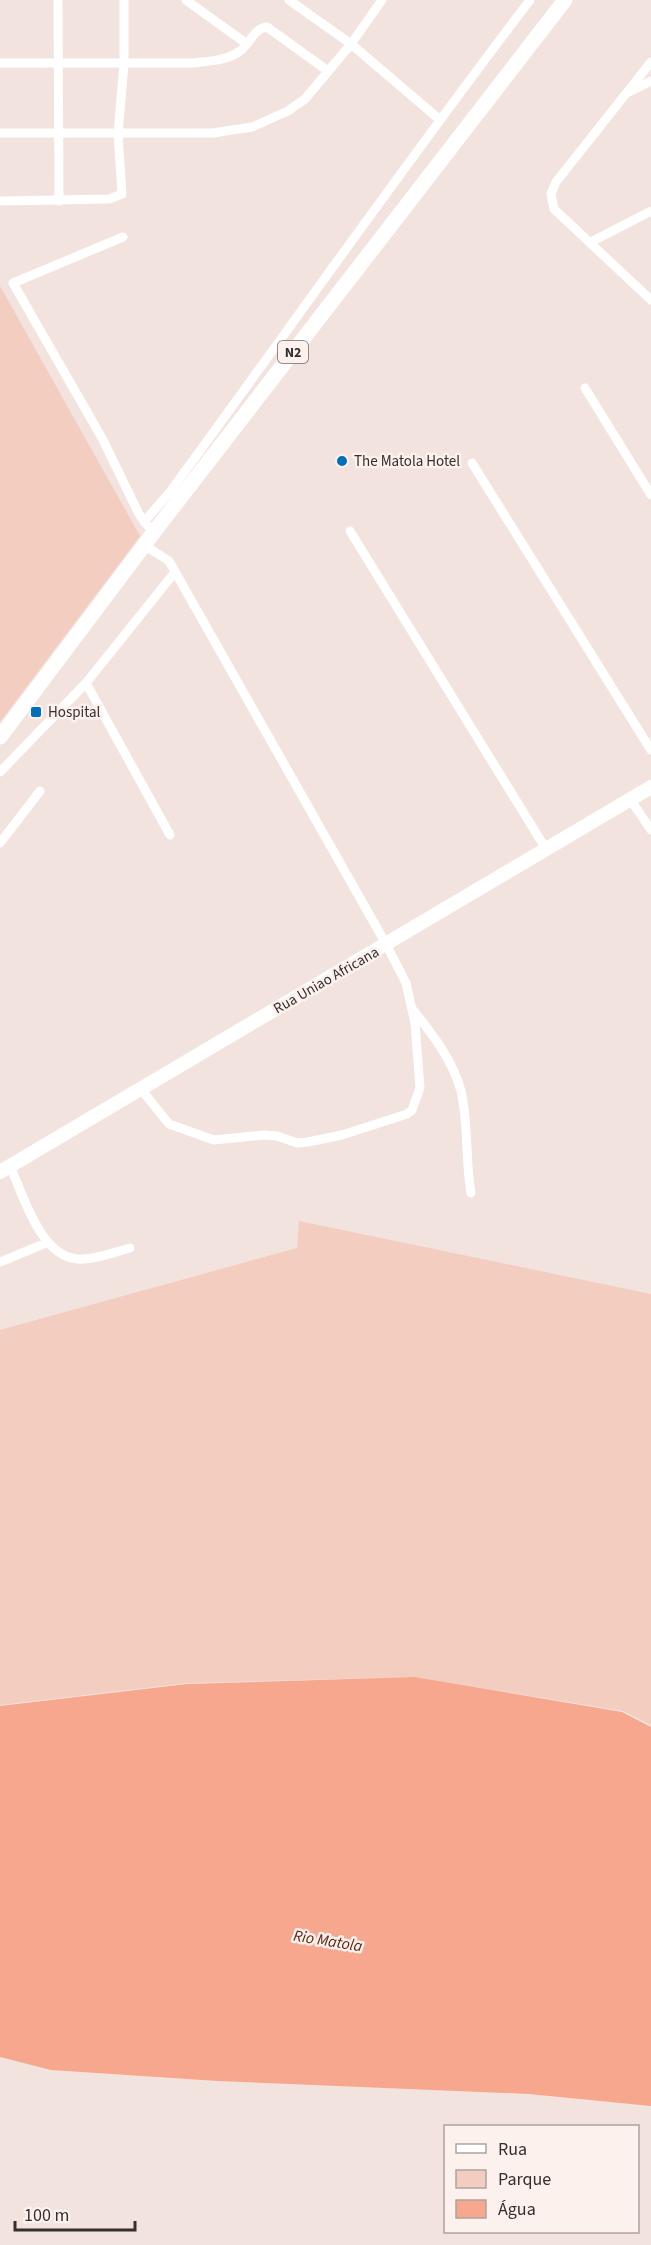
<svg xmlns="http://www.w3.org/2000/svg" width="651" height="2245" font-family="'Source Sans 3',sans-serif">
  <rect width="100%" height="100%" fill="#f2e3de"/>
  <path fill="#f3cdc0" d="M0,286L140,536L0,722Z
    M299,1221L651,1294V1725L623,1711L415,1677L187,1683L0,1705V1330L297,1248Z"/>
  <path fill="#f7a78e" d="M415,1677L622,1712L651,1727V2106L529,2094L218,2081L51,2070L0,2057V1706L187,1684Z"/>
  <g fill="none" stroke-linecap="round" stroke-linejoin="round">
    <path stroke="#fff" stroke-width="9" d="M58,0L59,201
      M186,0L247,44
      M289,0L351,44L439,119
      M651,62L556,182L551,194L554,209L651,300
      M0,63H194C209,61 226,61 240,51C250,44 254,28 267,27L328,71
      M629,92L651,81
      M0,133H213L252,127L288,111L305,99L351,44L382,0
      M0,201L109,199L122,194L118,134L124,64V0
      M123,237L13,283L102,438L139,514L148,526
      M591,242L651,211
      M585,388L651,495
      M472,463L651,750
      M144,522L170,492C290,328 407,161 530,0
      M350,531L546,849
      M86,683L170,835
      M0,772L86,683L175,572
      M630,799L651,830
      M0,843L40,791
      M414,1011C433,1035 453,1061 461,1091C469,1125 465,1159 471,1193
      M140,1088L169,1124L214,1140L264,1135L277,1136L297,1143L308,1142L342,1135L407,1114L412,1110L420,1088L415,1023L406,983L386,944L169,561L144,545
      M10,1166C24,1197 42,1263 84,1259C100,1258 115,1252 130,1248
      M0,1262L46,1243"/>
    <path stroke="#fff" stroke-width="14" d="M0,1172L651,787"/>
    <path stroke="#fff" stroke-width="15" d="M0,737L154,532L565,0"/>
  </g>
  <g fill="#016fba" stroke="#fdf1ed" stroke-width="2">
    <circle cx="342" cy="461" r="6"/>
    <rect x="30" y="706" width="12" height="12" rx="3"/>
  </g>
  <g text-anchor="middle" stroke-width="5" stroke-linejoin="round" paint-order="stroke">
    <rect fill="#fdf1ed" stroke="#716967" stroke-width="1.5" x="278" y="341" width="30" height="22" rx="4.5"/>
    <g font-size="14" font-weight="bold" fill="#352f2e">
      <text x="293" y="357">N2</text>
    </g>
    <g font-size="15" fill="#352f2e" stroke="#fdf1ed" text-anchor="start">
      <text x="354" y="466">The Matola Hotel</text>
      <text x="48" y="717">Hospital</text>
    </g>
    <g font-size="15" fill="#352f2e" stroke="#fdf1ed">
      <text transform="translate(326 980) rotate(-30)" y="5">Rua Uniao Africana</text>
    </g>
    <g font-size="16" font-style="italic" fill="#5f220e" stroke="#fdf1ed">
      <text transform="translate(328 1940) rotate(9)" y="6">Rio Matola</text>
    </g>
  </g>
  <rect x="444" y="2125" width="195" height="108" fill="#fdf1ed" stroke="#ada3a1" stroke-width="1.5"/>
  <rect x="456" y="2144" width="30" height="9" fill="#ffffff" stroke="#ada3a1" stroke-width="1.5"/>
  <text x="498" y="2155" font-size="18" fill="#352f2e">Rua</text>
  <rect x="456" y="2170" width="30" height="18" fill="#f3cdc0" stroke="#ada3a1" stroke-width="1.5"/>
  <text x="498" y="2185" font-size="18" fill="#352f2e">Parque</text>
  <rect x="456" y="2200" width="30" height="18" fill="#f7a78e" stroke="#ada3a1" stroke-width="1.5"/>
  <text x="498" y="2215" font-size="18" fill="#352f2e">Água</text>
  <path d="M15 2221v9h120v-9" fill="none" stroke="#352f2e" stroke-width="3"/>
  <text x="24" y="2221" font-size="18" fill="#352f2e" stroke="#fdf1ed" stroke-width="4.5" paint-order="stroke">100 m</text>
</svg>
